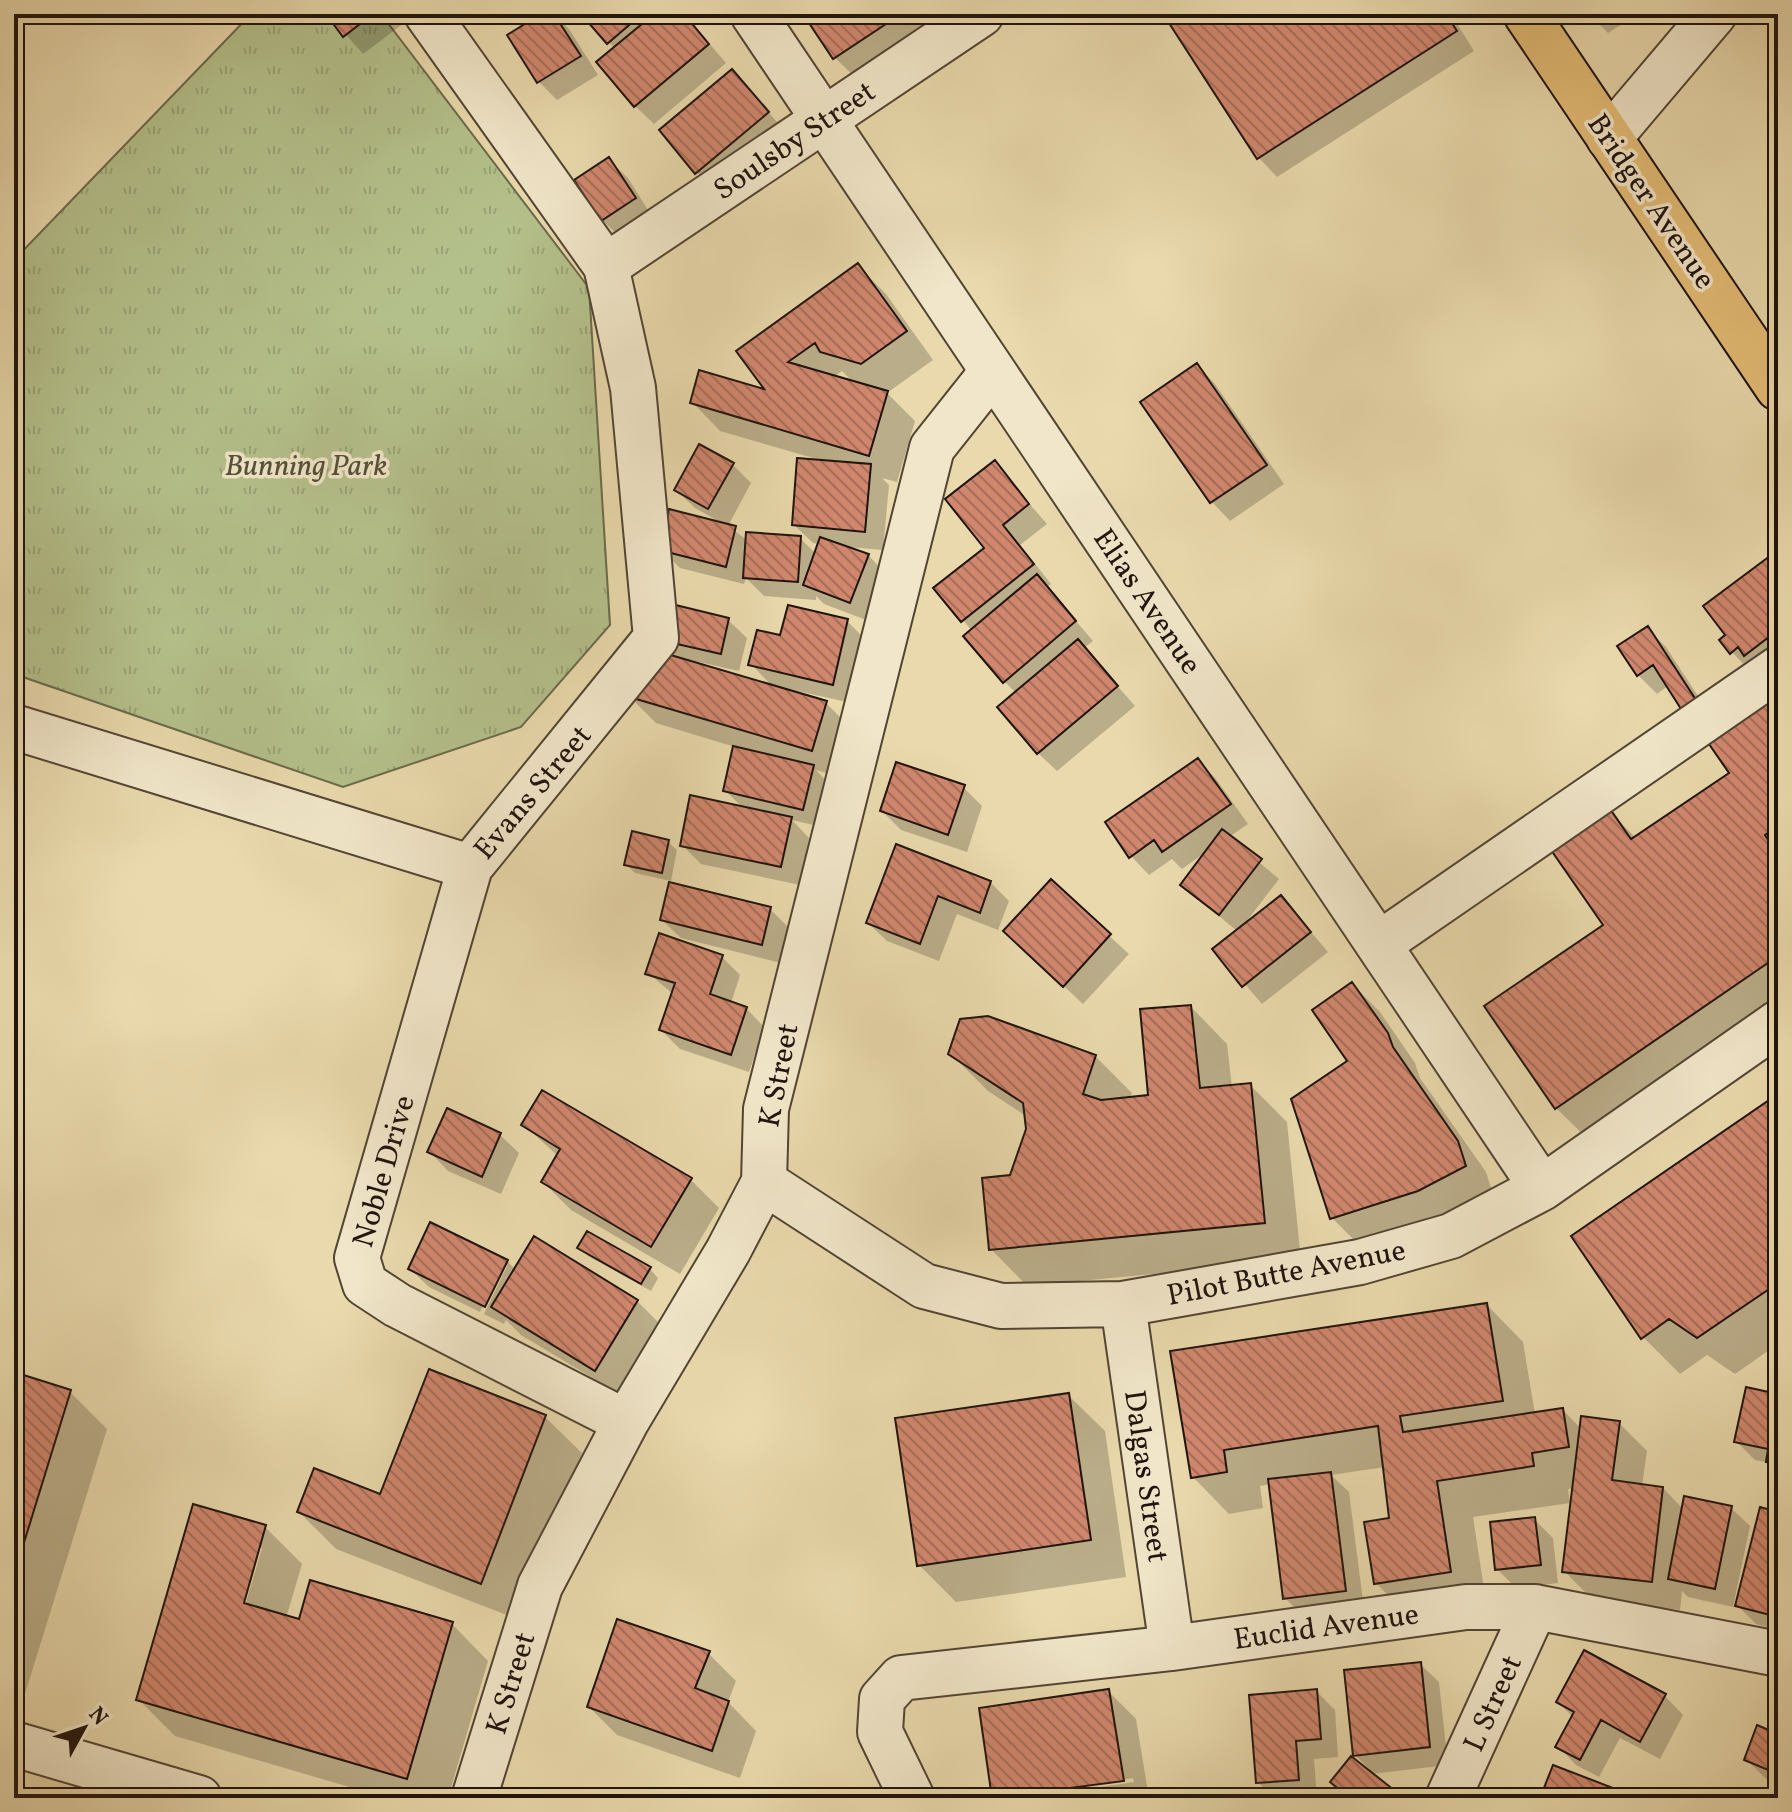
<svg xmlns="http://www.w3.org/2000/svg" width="1792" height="1812" font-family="Vollkorn,serif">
  <defs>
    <pattern id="park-tufts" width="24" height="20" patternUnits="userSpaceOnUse" patternTransform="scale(2)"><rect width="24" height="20" fill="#b4c08b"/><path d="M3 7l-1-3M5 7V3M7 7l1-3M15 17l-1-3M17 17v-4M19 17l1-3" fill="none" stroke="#9aa477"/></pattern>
    <pattern id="building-back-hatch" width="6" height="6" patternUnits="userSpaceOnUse" patternTransform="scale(2)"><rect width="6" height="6" fill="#d0876e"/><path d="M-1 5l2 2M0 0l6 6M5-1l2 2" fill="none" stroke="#a86d59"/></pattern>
  </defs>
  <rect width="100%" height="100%" fill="#e9d9ac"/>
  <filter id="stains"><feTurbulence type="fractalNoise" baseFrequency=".0025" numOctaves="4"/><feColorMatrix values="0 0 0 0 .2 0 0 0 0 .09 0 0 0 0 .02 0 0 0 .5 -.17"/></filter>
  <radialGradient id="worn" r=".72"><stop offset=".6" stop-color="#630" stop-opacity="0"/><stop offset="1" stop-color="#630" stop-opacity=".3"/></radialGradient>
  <path fill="url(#park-tufts)" stroke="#6a6a4c" stroke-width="2" d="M251,14H381L589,288L610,625L521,727L343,787L20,676L14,671V260Z"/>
  <path fill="#0003" fill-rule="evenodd" d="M328,14H403L408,20L363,54Z
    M545,14H554L569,29L598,75L557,100L539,82Z
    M584,14H684L726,63L654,124L635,106L615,49Z
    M806,14H920L929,27L854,76L835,58Z
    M1187,14H1451L1474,51L1277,177L1259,158Z
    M1589,14H1638L1608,33Z
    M732,71L786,132L715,191L697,172Z
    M609,160L628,178L653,218L621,238L602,220Z
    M858,266L886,294L933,360L887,393L915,421L897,482L882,478L889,485L883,550L847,547L868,555L886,574L869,621L824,604L816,596V600L764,596L746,578L744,584L680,568L661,549L720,522L695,508L676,490L733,465L751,483L728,526L747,540L800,538L816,554L820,544L813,543L794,525L820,460L720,431L692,402L769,392L739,351ZM842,371L854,383L834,377Z
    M1197,365L1215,384L1284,484L1230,521L1212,502Z
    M994,463L1047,524L1020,545L1051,584L1047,587L1093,641L1084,648L1135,706L1057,771L1038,753L1017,694L1004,681L972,631L936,588L987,548Z
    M1778,552V663L1750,671L1732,652Z
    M728,620L747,638L739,671L699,662L698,666L826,703L854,731L840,777L816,770L831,786L822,827L792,820L809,838L800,885L701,864L682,845L743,808L725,790L735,747L656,723L628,695L648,636Z
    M847,621L866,640L851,703L771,685L751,664L781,638Z
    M1648,629L1666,647L1713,719L1668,686L1657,694L1638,675Z
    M1778,699V1018L1593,1144L1556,1108L1606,926L1610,812L1636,838L1732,773Z
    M1198,760L1216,779L1248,824L1229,837L1279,879L1246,922L1281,897L1328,952L1262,1004L1215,949L1237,931L1182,885L1206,852L1182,869L1172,859L1149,875L1131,856Z
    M963,787L982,806L967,852L901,830L882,811Z
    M668,842L677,850L671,881L635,873L626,864Z
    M897,847L990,882L1009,901L998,930L957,914L939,961L887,941L868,923Z
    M1051,882L1129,954L1083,1004L1024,949Z
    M770,909L789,928L781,963L681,938L662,920Z
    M722,957L740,975L731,1003L746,1008L764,1027L749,1072L680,1049L661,1030L673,994L648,973Z
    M1352,984L1380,1012L1415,1063L1420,1078L1486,1172L1493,1194L1447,1218L1360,1246L1332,1218L1350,1061Z
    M1191,1007L1227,1044L1232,1087L1250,1085L1287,1122L1301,1260L1027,1286L991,1249L1028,1129L1026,1116L988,1091L951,1054L1095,1056L1132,1093L1130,1099L1150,1097Z
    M1778,1096V1344L1735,1374L1707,1355L1680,1374L1643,1337Z
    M524,1125L691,1180L719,1208L680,1274L571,1210L543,1182L558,1156Z
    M500,1135L519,1153L501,1194L448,1171L430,1152Z
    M580,1247L650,1269L658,1278L651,1291L588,1256Z
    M507,1261L516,1270L637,1301L665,1329L624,1397L521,1335L506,1320L504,1324L484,1314L507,1266H503L480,1312L429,1287L410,1269Z
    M1487,1305L1523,1342L1535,1414L1563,1410L1581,1429L1619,1423L1647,1451L1642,1486L1663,1488L1684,1510L1731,1508L1750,1526L1733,1607L1688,1597L1682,1591L1680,1610L1592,1599L1564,1571L1574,1488L1568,1489L1570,1503L1473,1517L1487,1608L1412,1620L1376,1583L1391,1520L1385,1467L1331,1475L1349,1492L1364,1609L1304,1617L1285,1598L1271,1484L1260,1486L1263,1508L1229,1514L1193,1477L1172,1353Z
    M14,1374L70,1392L107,1429L20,1710L14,1708Z
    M1068,1395L1105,1431L1126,1577L956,1602L919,1565Z
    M1778,1396V1471L1770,1463L1755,1460L1736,1441Z
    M545,1417L582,1453L517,1619L336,1549L299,1512L381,1496Z
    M1778,1514V1630L1756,1624L1737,1605Z
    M1534,1519L1553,1538L1558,1583L1516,1588L1497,1569Z
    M265,1527L302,1564L286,1618L300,1622L452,1624L488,1661L448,1798H387L175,1736L138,1699ZM258,1548H262L243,1613L239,1612Z
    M708,1653L736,1681L728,1702L756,1731L740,1778L617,1735L589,1707Z
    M1420,1664L1439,1682L1448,1765L1371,1774L1400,1798H1349L1332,1782L1369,1769L1355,1755Z
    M1108,1691L1136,1719L1149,1798H1028L1134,1782L1133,1778L1015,1798H995L981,1710Z
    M1316,1691L1335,1710L1338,1757L1314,1759L1317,1798H1274L1258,1782Z
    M1665,1696L1683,1715L1660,1759L1620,1738L1599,1777L1576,1765L1558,1746L1573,1717L1558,1702Z
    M1778,1736V1783L1765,1778L1746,1759Z"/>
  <path fill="url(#building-back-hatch)" stroke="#1f140c" stroke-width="2" d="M326,14H373L343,37Z
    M541,14H554L581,56L537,83L507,35Z
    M581,14H642L607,44Z
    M654,14H684L709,44L634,107L596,62Z
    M803,14H901L833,59Z
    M1183,14H1446L1457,31L1257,159L1169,23Z
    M732,69L769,112L695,174L659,130Z
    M609,157L636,198L601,221L574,180Z
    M858,263L907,331L861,364L820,352L815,343L788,362L888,391L869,456L690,403L699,370L764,389L736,351Z
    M1197,363L1267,465L1210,503L1140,402Z
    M699,444L734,463L708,509L674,490Z
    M797,458L871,464L865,532L792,525Z
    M995,460L1029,504L1003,525L1034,564L961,622L933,588L984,548L945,499Z
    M669,509L736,526L726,567L659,550Z
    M746,532L801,536L798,582L743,578Z
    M820,537L869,554L850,603L803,585Z
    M1778,550V630L1744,656L1738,647L1730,654L1719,640L1725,635L1703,606Z
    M1037,574L1076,621L1003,683L963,636Z
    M655,600L729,618L721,654L646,637Z
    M788,605L848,619L833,685L748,665L757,630L780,635Z
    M1648,626L1696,700L1681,709L1653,665L1637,676L1617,646Z
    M1078,639L1118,686L1037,754L997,707Z
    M640,646L827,701L812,751L626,696Z
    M1778,696V826L1765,835L1778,855V956L1555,1109L1484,1006L1603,925L1551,850L1610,809L1631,839L1729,773L1709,744Z
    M733,746L814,765L803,810L723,791Z
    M1198,758L1231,804L1162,852L1154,840L1129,858L1105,822Z
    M896,762L965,785L948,835L880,811Z
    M690,795L792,817L781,867L680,846Z
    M1222,829L1262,859L1219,915L1180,885Z
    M632,831L669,840L662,873L624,865Z
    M896,844L991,881L980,913L938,896L920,944L866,923Z
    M1051,879L1111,934L1063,987L1003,931Z
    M669,882L771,907L762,945L660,920Z
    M1281,895L1311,932L1242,987L1212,949Z
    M659,933L723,955L710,994L747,1007L731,1055L659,1030L675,983L645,974Z
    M1352,982L1388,1033L1393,1047L1458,1141L1466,1166L1418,1191L1330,1219L1291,1099L1347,1061L1312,1010Z
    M1191,1005L1200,1088L1251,1083L1265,1223L989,1250L982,1178L1010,1175L1026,1129L1023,1103L948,1054L960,1019L988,1016L1096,1055L1083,1094L1101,1100L1148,1095L1140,1009Z
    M542,1090L692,1178L651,1247L541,1182L560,1149L521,1125Z
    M1778,1094V1283L1697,1338L1669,1319L1641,1339L1571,1236Z
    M447,1108L501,1133L482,1177L427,1152Z
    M430,1222L508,1260L485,1307L408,1269Z
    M587,1231L651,1267L641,1284L577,1248Z
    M534,1236L638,1300L595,1371L491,1307Z
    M1487,1303L1503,1401L1400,1416L1403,1432L1563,1408L1569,1447L1532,1453L1534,1466L1437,1481L1451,1572L1374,1584L1364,1522L1389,1518L1378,1426L1224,1450L1227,1472L1191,1478L1170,1351Z
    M429,1369L546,1415L481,1584L297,1512L314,1468L380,1494Z
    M14,1372L71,1390L14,1575Z
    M1746,1387L1778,1394V1465L1766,1462L1768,1449L1734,1442Z
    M1069,1393L1091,1540L917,1566L895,1418Z
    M1581,1416L1620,1421L1612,1480L1663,1487L1652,1582L1562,1572Z
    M1331,1472L1346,1591L1283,1599L1268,1479Z
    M1684,1496L1732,1506L1715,1589L1668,1579Z
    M193,1504L266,1525L244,1603L299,1619L310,1580L453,1622L407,1779L136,1700Z
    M1760,1507L1778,1512V1617L1735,1606Z
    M1535,1517L1541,1565L1495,1570L1490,1522Z
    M617,1619L710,1651L695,1688L729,1701L712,1751L587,1707Z
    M1584,1650L1666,1694L1640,1742L1601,1720L1580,1760L1555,1747L1574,1712L1556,1702Z
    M1421,1662L1430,1747L1353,1756L1344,1670Z
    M1109,1689L1124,1781L992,1798L979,1708Z
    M1317,1689L1321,1739L1296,1741L1299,1780L1256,1783L1249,1695Z
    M1757,1725L1778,1734V1774L1744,1760Z
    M1351,1756L1404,1798H1350L1330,1782Z
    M1553,1765L1626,1793L1624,1798H1540Z"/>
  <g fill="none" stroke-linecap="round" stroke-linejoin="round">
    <g stroke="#524534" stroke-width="48">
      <path id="minor" d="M753,14L1542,1188
        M1609,138L1714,14
        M606,266L981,14
        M14,727L470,867L656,638L633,388L606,266L427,14
        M470,867L357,1258L365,1284L397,1305L626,1422
        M1379,944L1778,669
        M764,1182L924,1286L1001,1306L1123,1304L1360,1262L1451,1236L1542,1188L1778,1023
        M1123,1304L1172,1648
        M14,1744L199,1798
        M474,1798L540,1586L626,1422L728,1251L764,1182L766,1109L932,448L993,371
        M912,1798L880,1732L882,1699L901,1678L1172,1648L1466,1607H1535L1778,1654
        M1448,1798L1535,1607"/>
    </g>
    <g stroke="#1f140c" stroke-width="48">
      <path id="major" d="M1526,14L1778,388"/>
    </g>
    <use href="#minor" stroke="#f1e6c9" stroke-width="44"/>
    <use href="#major" stroke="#e4bc76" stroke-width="44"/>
  </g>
  <g text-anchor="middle" stroke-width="7" stroke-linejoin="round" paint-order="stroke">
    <g font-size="30" fill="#1f140c" stroke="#f1e6c9">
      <text transform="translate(794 140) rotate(-34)" y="10">Soulsby Street</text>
      <text transform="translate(1652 201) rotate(56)" y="10">Bridger Avenue</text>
      <text transform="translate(1148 601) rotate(56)" y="10">Elias Avenue</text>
      <text transform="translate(532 792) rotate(-50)" y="10">Evans Street</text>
      <text transform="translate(778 1075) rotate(-79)" y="10">K Street</text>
      <text transform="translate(383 1171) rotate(-74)" y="10">Noble Drive</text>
      <text transform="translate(1286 1272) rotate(-11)" y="10">Pilot Butte Avenue</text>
      <text transform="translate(1147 1476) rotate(82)" y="10">Dalgas Street</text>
      <text transform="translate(1326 1626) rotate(-8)" y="10">Euclid Avenue</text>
      <text transform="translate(510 1683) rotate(-73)" y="10">K Street</text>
      <text transform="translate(1492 1703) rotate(-66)" y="10">L Street</text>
    </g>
    <g font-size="30" font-style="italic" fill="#535038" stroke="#f1e6c9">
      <text x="306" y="475">Bunning Park</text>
    </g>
  </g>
  <rect width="1792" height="1812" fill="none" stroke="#e9d9ac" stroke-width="48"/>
  <rect x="16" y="16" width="1760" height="1780" fill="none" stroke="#1f140c" stroke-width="4"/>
  <rect x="24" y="24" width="1744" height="1764" fill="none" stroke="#1f140c" stroke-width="2"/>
  <g transform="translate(84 1728) rotate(50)" stroke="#f1e6c9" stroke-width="6" paint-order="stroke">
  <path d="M0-6L14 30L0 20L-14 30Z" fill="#1f140c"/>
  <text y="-12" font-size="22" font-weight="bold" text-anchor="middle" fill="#1f140c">N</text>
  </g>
  <rect width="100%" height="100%" filter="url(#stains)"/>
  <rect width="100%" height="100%" fill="url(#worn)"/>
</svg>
